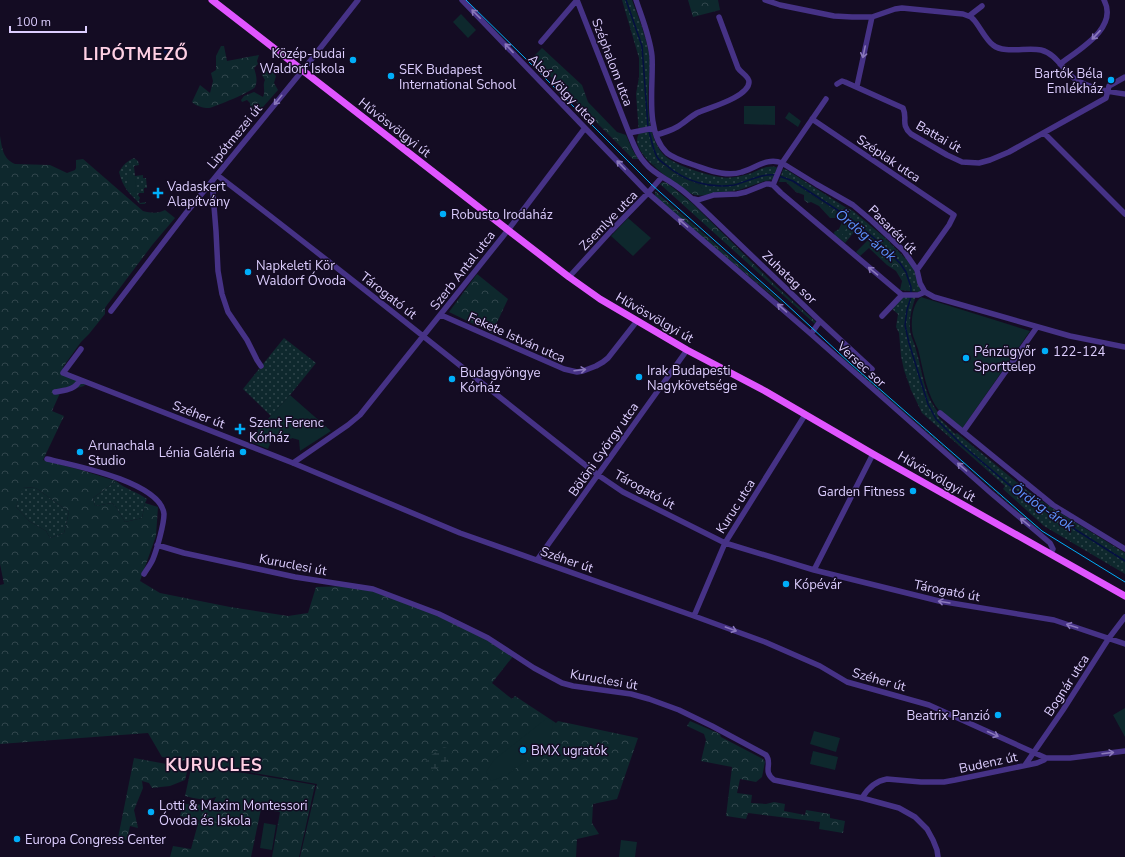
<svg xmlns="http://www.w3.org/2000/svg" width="1125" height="857" font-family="'Nunito Sans',sans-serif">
  <defs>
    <pattern id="grass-dots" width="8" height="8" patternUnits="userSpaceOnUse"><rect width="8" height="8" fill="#0e282d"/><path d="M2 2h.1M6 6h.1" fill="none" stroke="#31464c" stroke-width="1.8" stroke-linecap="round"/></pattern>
    <pattern id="forest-crowns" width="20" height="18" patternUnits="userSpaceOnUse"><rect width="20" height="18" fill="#0e282d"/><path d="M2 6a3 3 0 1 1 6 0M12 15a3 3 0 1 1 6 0" fill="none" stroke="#31464c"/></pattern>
    <pattern id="wetland-marsh" width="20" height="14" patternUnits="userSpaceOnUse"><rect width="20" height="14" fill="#0e282d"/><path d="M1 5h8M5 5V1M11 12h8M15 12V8" fill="none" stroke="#31464c"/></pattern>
    <pattern id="water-ripples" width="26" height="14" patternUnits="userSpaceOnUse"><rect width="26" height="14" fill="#050f42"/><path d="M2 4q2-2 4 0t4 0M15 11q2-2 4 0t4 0" fill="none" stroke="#29315e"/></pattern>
  </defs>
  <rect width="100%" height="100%" fill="#140c23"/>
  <path fill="url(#grass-dots)" d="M622,0H632C639,20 648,40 650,61C650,71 649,81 648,92C648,112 649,136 662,153C670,164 706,175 720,177C730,179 742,176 752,173C761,169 769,164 778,168L773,180L765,181L739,190L715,194L714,192H704L700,185L678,176L661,163L653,165C646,159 632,144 639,134L636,94L639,77V58Z
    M134,158L138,161L139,165L134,166L135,176L143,175V178H146L147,188H144V193H139L138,195L140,198L139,200L140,203L146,202L145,204H140C129,193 123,188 119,172C123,165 127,161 134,158Z
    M783,169L787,170L845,207L853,211L884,237L907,260L913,267L921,290L919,292L909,291V281L901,265L853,223L785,177L781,176Z
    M845,222L855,231L845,243L835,235Z
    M903,296H916C912,307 909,318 910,329C910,336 915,343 916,350C923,372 923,394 939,413L938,417L955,434L957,433L1025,489L1052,508L1125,553V574L1044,526L1003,489L1005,486L922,413L911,390L904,370L901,356L899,333L896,327L898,314L892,309Z
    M284,338L316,363L290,395L271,416L243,389Z
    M839,354L981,479L1038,527L1037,528L838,355Z
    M116,481C125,489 137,492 147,499L145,503L142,518L125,522L116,507L112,503L95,506L93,498Z
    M22,487L36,488L69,512L64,533L50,538L46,531L29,521L16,507Z"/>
  <path fill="url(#forest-crowns)" fill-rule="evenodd" d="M688,0H718L720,10L693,17Z
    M221,46H224L227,61L259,55L257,61L258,64L254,68C256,74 258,81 255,87C253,91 215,107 209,108C203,108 196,106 192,102L200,85L210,93L213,81L211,73L216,70V56Z
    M542,48L582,85L588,102L617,132L626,135L632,149L638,159H633L532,58Z
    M264,71H272L276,76L274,83L278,90L255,116L250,115V103L247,100L242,102L241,100L244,96L254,92L263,97C266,90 262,86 265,80L262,75Z
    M0,136C2,148 3,159 15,164L50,165L67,173L75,170L76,168V160L83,159L143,211C151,213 157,214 165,210L175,218L153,244L107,305L105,308V314L89,334L81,342L63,367L66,372L88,381L84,386L60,393L52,411L64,416L43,460L81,470L116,481L93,498L95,506L112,503L116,507L125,522L142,518L145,503L158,507L156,536L140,581L160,593L230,607L288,616L308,613L316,587L349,586L366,588L439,614L514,655L492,683L512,699L515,696L556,723L558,721L638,738L617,799L593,804L592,823L599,834L577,839L576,857H435V856L432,857H300L317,784L162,757L148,733L0,744V585L4,584L0,564ZM23,487L36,488L69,512L64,533L50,538L46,531L29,521L16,507Z
    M661,163L678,176L700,185L704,192H714L715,194C708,195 702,196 695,195C685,192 661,173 653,165Z
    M781,176L785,177L853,223L901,265L909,281V291L900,290L902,281L896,271L887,265L869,248L860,256L856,252L868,240L855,229L849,225L842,235L840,241L835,238L834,232L839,229L842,222L837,218H830L819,206L811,202L808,203L804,200V195L796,192L786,182H779Z
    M663,182L667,183L692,203L777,287L816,322L815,324L660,184Z
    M655,191L782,302L781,303L657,199L655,197Z
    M477,274L508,299L492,333L449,312Z
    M690,721L720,734L721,737L763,759L765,762L762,777L756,782L740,779L737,793L752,795L751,803L766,804L774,802L785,804L784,811L805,815L806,810L830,814V818L845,821L843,833L819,829L820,822L748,813L746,819L726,816L732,767L701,761L706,740L704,734L687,726Z
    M134,758L188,768L185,780L170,786L152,788L149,783L142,781L143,788L134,810L138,828L130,826L127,840L118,838Z
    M192,764L315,785L299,857H272L280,812L261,809L251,857H170L173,846L191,849L199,820L180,816L183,804H197L211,807L216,797L206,800L193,798L185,796Z"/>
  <path fill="url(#wetland-marsh)" d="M444,747L453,750C447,763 442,766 429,772L422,769L428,757Z"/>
  <path fill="#0e282d" d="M461,14L476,30L468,38L453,22Z
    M744,106H775V125L744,124Z
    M789,112L801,121L798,127L785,118Z
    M127,177H135L136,191L128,192Z
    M628,218L651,238L633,256L611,236Z
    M921,297L1030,331L962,429C953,422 941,415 935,405C925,388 923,368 918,349C916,343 912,335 912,329C911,319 913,303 921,297Z
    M290,395L331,431L300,451L299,440L292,438L291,439L289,438V440L274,434L268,449L251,442L256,432Z
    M1125,708V737L1113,715Z
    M547,718L553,722L550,743L507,775L491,781L486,772L494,760Z
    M814,731L840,738L836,752L810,744Z
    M813,751L838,757L835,770L810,764Z
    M264,823L276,825L272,850L260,848Z
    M621,840L637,842L635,857H619Z"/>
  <path fill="url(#water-ripples)" d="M163.5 51a4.5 4.5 0 1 1 9 0a4.5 4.5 0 1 1-9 0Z"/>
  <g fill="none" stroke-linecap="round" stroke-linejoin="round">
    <path stroke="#050f42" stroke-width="1.5" d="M626,0L642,46L648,127
      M649,131C651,139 653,149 657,157C659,160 663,163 666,165C684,181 710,189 734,185C747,182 762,173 776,175
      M779,176L793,181L851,219L874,238L900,263L906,272L911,287V293
      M911,297L907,310L905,325L909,343L928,404L936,419L961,444L1021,495L1125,561"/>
    <path stroke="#463286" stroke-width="5.5" d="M462,0L585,128L648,193L811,334L991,493L1050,543L1053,549L1050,554
      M577,0L629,133C633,143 637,155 645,163C653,173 665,178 675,185C687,193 696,202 706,212L820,321L872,369
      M636,0C642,18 650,37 652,56C654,83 644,132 667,153C675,159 685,162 694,165C703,168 712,172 721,173C727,174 736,174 742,172C756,168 767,157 782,163L816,184L853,205L872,221L904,251L917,270L920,283L925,292L934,297L1070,336L1125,347
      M765,0L780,5L834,16L852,17H872L895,9L902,8L963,14L971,17L974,20C980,27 986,40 993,45C1004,54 1027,47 1041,50C1057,54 1063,71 1075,79C1090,88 1109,92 1125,94
      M969,16L982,6
      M541,42L577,0
      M1060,64C1078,50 1119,28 1104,0
      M837,84L842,81L845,82L903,108C908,119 900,124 911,134L947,155L962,162L979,163L990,160L1009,152L1106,98L1109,86L1125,77
      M857,86L872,17
      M812,119L954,215L949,225L917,270
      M629,133L654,128
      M1044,133L1125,214
      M656,135C663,133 670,131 677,127C684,123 690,117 697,113C708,108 749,97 749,82C749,76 741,73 738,68L719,17
      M217,175C346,273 471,375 598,475L623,492L725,543L814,570L939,601L1054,620L1125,644
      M212,181L216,231L218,271L222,294L228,312L247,340L257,360L261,366
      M773,185L781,193L902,295H918L925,292
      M773,185L782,163L826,99
      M694,199L698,200L714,195L737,194L746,192L766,184H769L773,185
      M569,277L611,231L648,193L661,178
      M111,311L186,213L298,76L307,65L358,0
      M441,315L564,369L577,372L583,371L596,366L603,362L608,358L637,321
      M882,316L902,295
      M811,334L820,321
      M81,349L63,373L293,463L460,533L694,616L765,642L820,666L847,682L929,705L1046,758
      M55,392C65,390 75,390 80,380
      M940,413L1053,505L1125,549
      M963,432L1037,327
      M47,459C73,465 161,482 164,514C164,524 157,549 153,559C151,564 147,569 144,574
      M293,463L348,425L360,415L508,230L585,128
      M157,545L184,553L295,577L373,589L439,614L488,638L534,668L562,683L573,686L631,694L649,699L679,710L712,726L766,755C773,764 762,771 774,780L862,798L899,808L915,817L927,829L933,840L937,850L938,857
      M537,560L687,350
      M814,570L873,454
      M694,616L725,543L805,415
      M1025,765L1063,710L1109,638L1125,617
      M862,798C868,788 875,781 887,779L921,782H944L955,780L1037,763L1044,760L1046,758H1070L1125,751"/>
    <path stroke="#e155ff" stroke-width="7" d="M212,0L508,230L569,277L600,299L687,350L765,391L873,454L1125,596"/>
    <path stroke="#00aef9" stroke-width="1" d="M466,0L527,60L652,185L784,302L851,364L1042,531L1125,582"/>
  </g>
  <defs><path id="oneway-shaft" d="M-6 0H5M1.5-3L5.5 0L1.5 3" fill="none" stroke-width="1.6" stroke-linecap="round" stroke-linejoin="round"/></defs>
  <g stroke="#8a78bc">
    <use href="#oneway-shaft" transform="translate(476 14) rotate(-135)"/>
    <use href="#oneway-shaft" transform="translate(1096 35) rotate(133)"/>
    <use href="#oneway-shaft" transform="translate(509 48) rotate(-133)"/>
    <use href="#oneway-shaft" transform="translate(864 52) rotate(102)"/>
    <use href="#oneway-shaft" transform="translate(278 100) rotate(129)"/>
    <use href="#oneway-shaft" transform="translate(621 165) rotate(-134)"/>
    <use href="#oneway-shaft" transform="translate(683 223) rotate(-139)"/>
    <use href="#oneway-shaft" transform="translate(873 271) rotate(-140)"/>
    <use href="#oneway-shaft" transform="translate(782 308) rotate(-139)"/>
    <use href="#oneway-shaft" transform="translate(580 370) rotate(-7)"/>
    <use href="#oneway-shaft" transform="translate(962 467) rotate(-139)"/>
    <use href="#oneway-shaft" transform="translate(1025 522) rotate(-140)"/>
    <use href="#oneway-shaft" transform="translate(944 602) rotate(-171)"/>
    <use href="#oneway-shaft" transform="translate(1072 626) rotate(-162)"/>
    <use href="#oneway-shaft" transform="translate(731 629) rotate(20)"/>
    <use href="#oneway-shaft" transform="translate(993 734) rotate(25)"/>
    <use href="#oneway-shaft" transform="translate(1108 753) rotate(-7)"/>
  </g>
  <g fill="#00aef9" stroke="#140c23" stroke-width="1.5">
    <circle cx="353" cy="60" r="4"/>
    <circle cx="391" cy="76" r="4"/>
    <circle cx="1111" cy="80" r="4"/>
    <path d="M156 187h4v4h4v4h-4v4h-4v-4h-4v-4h4z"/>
    <circle cx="443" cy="214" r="4"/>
    <circle cx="248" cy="272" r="4"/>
    <circle cx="1045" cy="351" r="4"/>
    <circle cx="966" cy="358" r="4"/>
    <circle cx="639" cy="377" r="4"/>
    <circle cx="452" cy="379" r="4"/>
    <path d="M238 423h4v4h4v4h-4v4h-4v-4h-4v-4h4z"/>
    <circle cx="80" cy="452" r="4"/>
    <circle cx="243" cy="452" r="4"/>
    <circle cx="913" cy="491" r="4"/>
    <circle cx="786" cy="584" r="4"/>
    <circle cx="998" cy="715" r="4"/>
    <circle cx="523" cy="750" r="4"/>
    <circle cx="151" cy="812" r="4"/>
    <circle cx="17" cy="839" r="4"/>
  </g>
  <g text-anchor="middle" stroke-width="3" stroke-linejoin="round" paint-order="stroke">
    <g font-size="13" fill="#ddceff" stroke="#140c23" text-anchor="start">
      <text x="345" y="58" text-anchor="end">Közép-budai<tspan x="345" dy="15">Waldorf Iskola</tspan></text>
      <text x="399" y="74">SEK Budapest<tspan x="399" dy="15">International School</tspan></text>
      <text x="1103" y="78" text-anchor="end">Bartók Béla<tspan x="1103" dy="15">Emlékház</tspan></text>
      <text x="167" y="191">Vadaskert<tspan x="167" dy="15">Alapítvány</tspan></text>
      <text x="451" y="219">Robusto Irodaház</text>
      <text x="256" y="270">Napkeleti Kör<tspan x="256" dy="15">Waldorf Óvoda</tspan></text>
      <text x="974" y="356">Pénzügyőr<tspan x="974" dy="15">Sporttelep</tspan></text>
      <text x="1053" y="356">122-124</text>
      <text x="647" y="375">Irak Budapesti<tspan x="647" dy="15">Nagykövetsége</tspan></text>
      <text x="460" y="377">Budagyöngye<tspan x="460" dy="15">Kórház</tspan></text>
      <text x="249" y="427">Szent Ferenc<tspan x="249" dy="15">Kórház</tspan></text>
      <text x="88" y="450">Arunachala<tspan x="88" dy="15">Studio</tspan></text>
      <text x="235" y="457" text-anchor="end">Lénia Galéria</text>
      <text x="905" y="496" text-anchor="end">Garden Fitness</text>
      <text x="794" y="589">Kópévár</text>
      <text x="990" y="720" text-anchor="end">Beatrix Panzió</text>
      <text x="531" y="755">BMX ugratók</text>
      <text x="159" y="810">Lotti &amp; Maxim Montessori<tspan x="159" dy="15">Óvoda és Iskola</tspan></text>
      <text x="25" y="844">Europa Congress Center</text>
    </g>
    <g font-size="13" fill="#ddceff" stroke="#140c23">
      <text transform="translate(613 62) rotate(69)" y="5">Széphalom utca</text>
      <text transform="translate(563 89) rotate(46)" y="5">Alsó Völgy utca</text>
      <text transform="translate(395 127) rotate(38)" y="5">Hűvösvölgyi út</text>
      <text transform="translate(234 136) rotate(-51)" y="5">Lipótmezei út</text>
      <text transform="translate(939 136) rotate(30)" y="5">Battai út</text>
      <text transform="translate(889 158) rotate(34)" y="5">Széplak utca</text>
      <text transform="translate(608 220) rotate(-46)" y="5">Zsemlye utca</text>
      <text transform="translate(893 229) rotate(45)" y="5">Pasaréti út</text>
      <text transform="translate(462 270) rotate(-52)" y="5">Szerb Antal utca</text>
      <text transform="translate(790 277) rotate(44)" y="5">Zuhatag sor</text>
      <text transform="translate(389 295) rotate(38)" y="5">Tárogató út</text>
      <text transform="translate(655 317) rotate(30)" y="5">Hűvösvölgyi út</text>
      <text transform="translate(517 337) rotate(24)" y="5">Fekete István utca</text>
      <text transform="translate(862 364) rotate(42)" y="5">Versec sor</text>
      <text transform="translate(199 414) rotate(21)" y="5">Széher út</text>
      <text transform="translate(603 449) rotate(-55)" y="5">Bölöni György utca</text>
      <text transform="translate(937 476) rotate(30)" y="5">Hűvösvölgyi út</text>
      <text transform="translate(645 489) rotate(29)" y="5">Tárogató út</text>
      <text transform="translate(735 506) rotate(-58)" y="5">Kuruc utca</text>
      <text transform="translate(567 559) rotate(19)" y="5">Széher út</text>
      <text transform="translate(293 564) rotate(11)" y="5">Kuruclesi út</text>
      <text transform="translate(947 590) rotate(11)" y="5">Tárogató út</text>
      <text transform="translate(604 679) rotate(10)" y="5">Kuruclesi út</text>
      <text transform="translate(879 679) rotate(16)" y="5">Széher út</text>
      <text transform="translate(1066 685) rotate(-57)" y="5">Bognár utca</text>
      <text transform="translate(988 762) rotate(-12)" y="5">Budenz út</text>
    </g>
    <g font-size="14" font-style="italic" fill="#5c93ff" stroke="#140c23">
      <text transform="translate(866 235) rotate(39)" y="5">Ördög-árok</text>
      <text transform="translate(1043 507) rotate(34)" y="5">Ördög-árok</text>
    </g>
    <g font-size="17" font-weight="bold" letter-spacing="1" fill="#ffd0e4" stroke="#140c23">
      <text x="136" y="60">LIPÓTMEZŐ</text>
      <text x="214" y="771">KURUCLES</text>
    </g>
  </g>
  <path d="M10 26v6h76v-6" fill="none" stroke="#ddceff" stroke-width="2"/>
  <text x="16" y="26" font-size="12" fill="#ddceff" stroke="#140c23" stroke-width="3" paint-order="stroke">100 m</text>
</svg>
